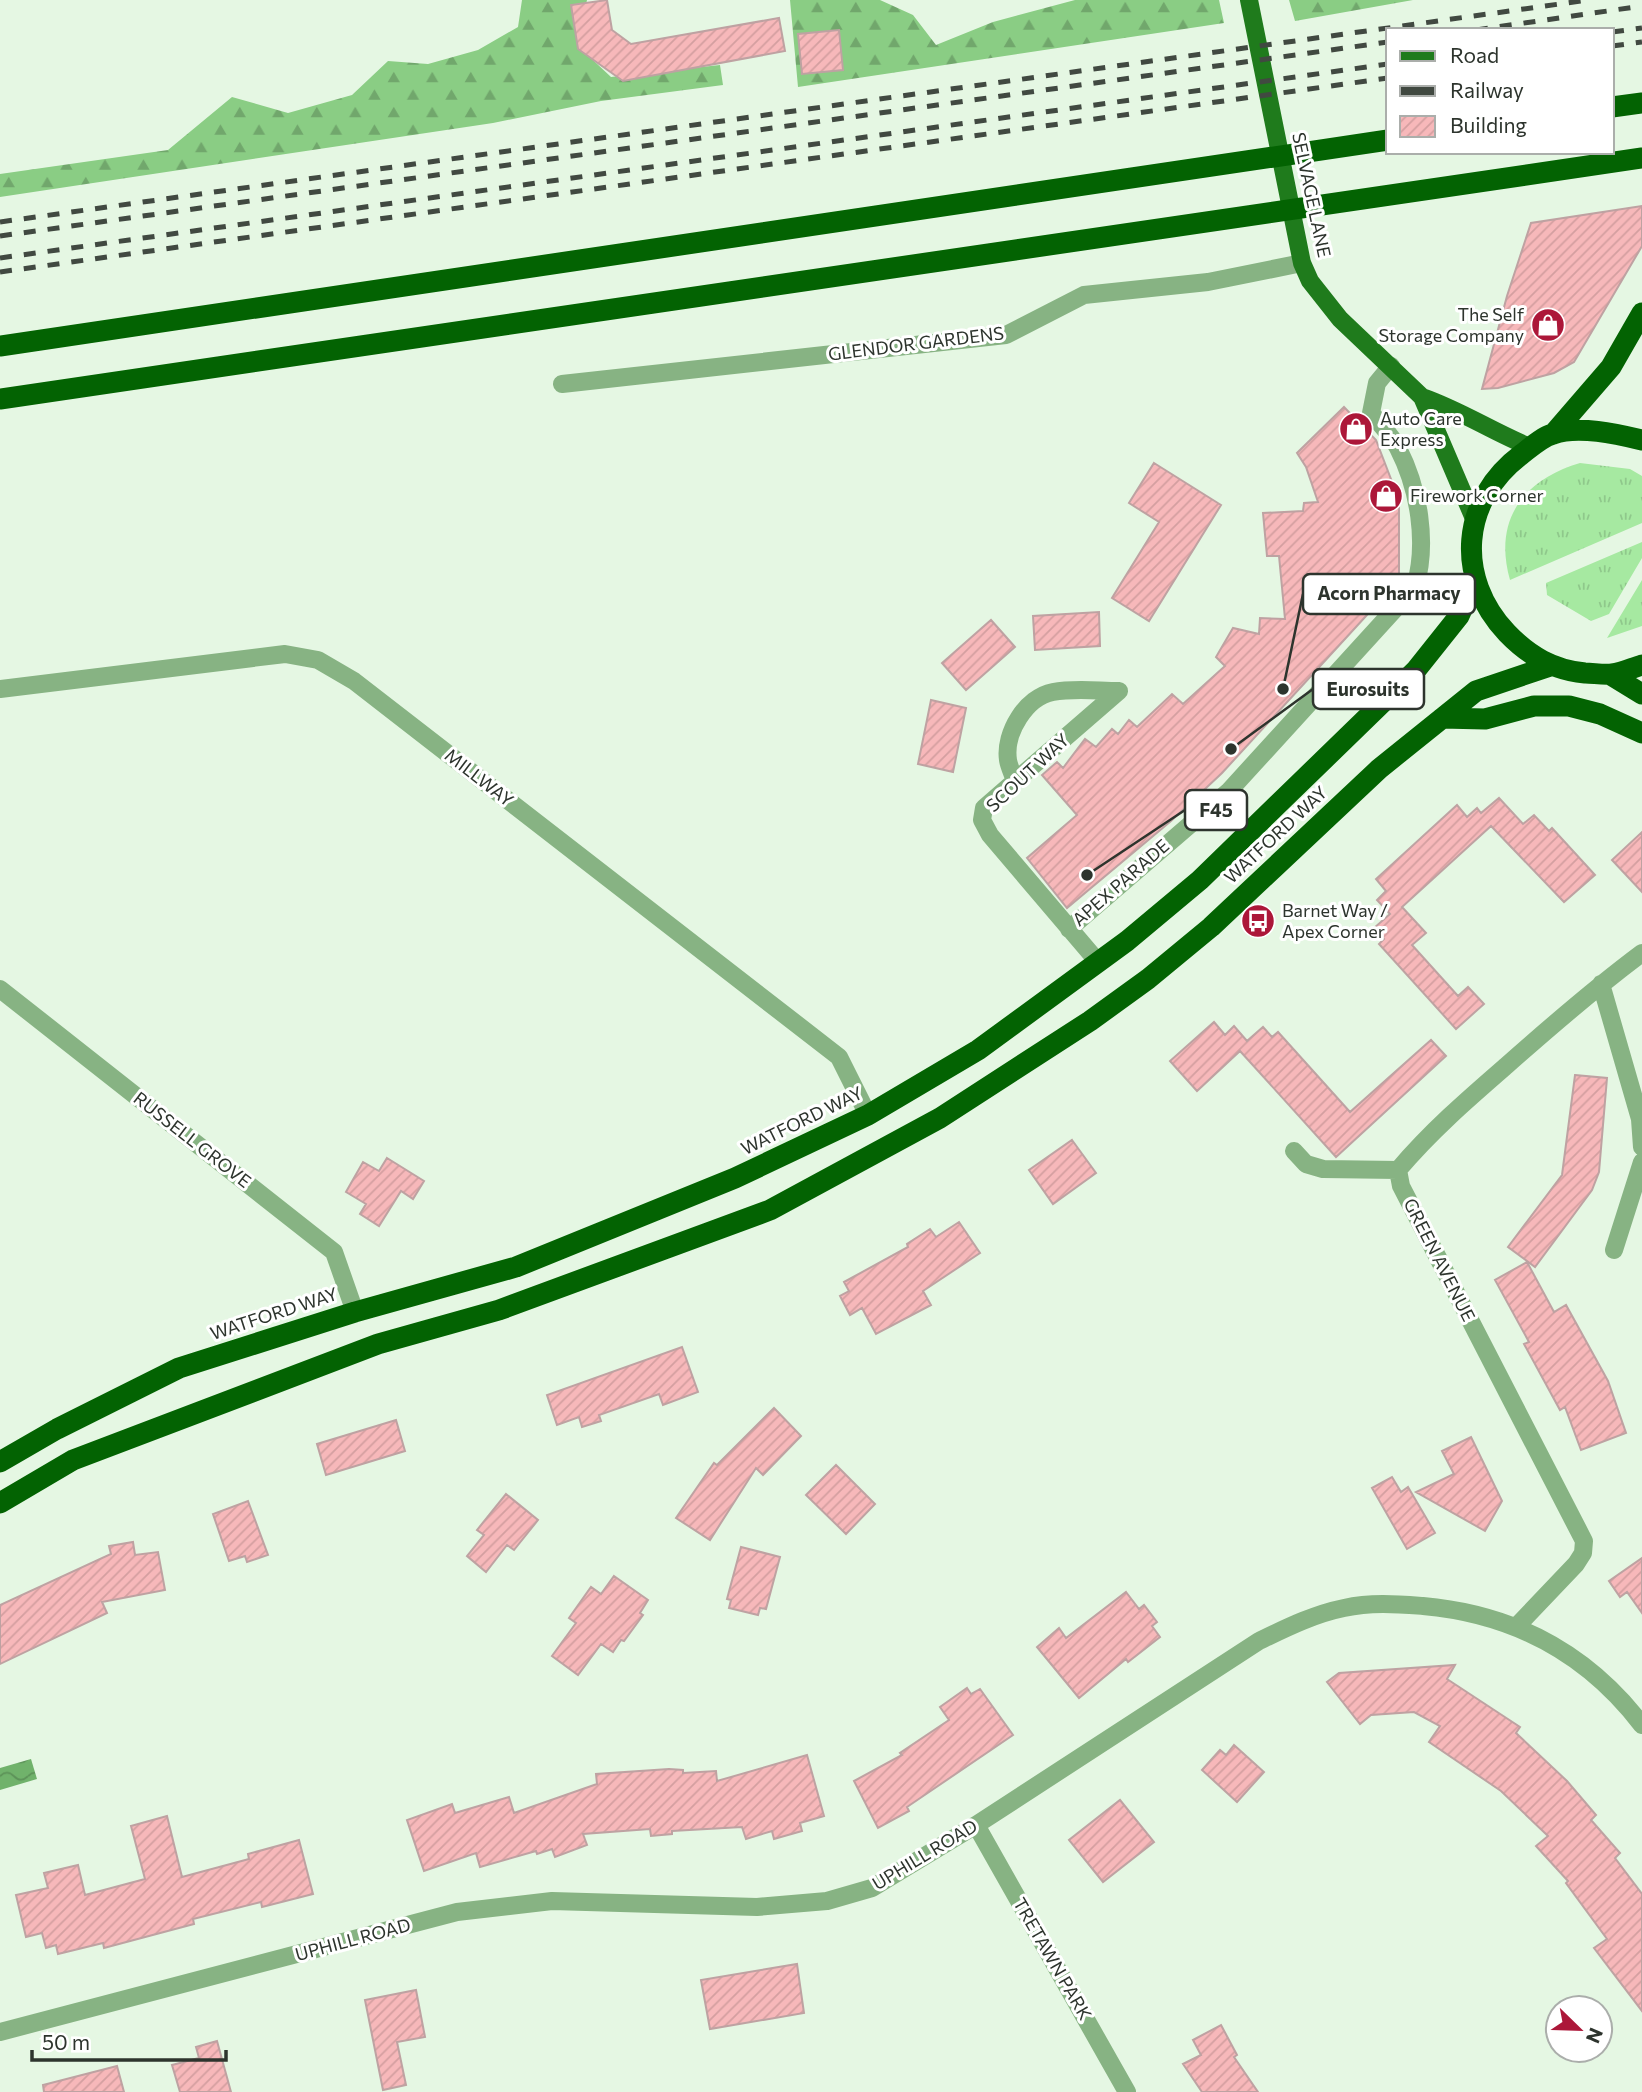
<svg xmlns="http://www.w3.org/2000/svg" width="1642" height="2092" font-family="Commissioner,sans-serif">
  <defs>
    <pattern id="grass-tufts" width="24" height="20" patternUnits="userSpaceOnUse" patternTransform="scale(1.75)"><rect width="24" height="20" fill="#a6e9a1"/><path d="M3 7l-1-3M5 7V3M7 7l1-3M15 17l-1-3M17 17v-4M19 17l1-3" fill="none" stroke="#8fc88b"/></pattern>
    <pattern id="forest-firs" width="22" height="20" patternUnits="userSpaceOnUse" patternTransform="scale(1.75)"><rect width="22" height="20" fill="#8acd84"/><path d="M5 1l3.5 6h-7zM16 11l3.5 6h-7z" fill="#71a76c"/></pattern>
    <pattern id="water-waves" width="16" height="10" patternUnits="userSpaceOnUse" patternTransform="scale(1.75)"><rect width="16" height="10" fill="#70b26b"/><path d="M0 5q4-4 8 0t8 0" fill="none" stroke="#5c9258"/></pattern>
    <pattern id="building-hatch" width="6" height="6" patternUnits="userSpaceOnUse" patternTransform="scale(1.75)"><rect width="6" height="6" fill="#f7b8ba"/><path d="M-1 1l2-2M0 6l6-6M5 7l2-2" fill="none" stroke="#d49fa0"/></pattern>
  </defs>
  <rect width="100%" height="100%" fill="#e5f7e3"/>
  <path fill="url(#grass-tufts)" d="M1580,463L1630,469L1642,476V523L1510,580C1493,520 1523,480 1580,463Z
    M1642,542V558L1609,614L1591,621L1547,595L1546,583Z
    M1642,580V626L1607,638Z"/>
  <path fill="url(#forest-firs)" d="M522,0H587L577,45L611,77L720,65L723,85L601,101L493,123L0,197V174L168,150L232,97L288,113L352,95L388,61L428,64L478,50L518,27Z
    M790,0H880L913,15L936,45L993,22L1075,0H1219L1224,23L798,87Z
    M1289,0H1413L1295,21Z"/>
  <path fill="url(#water-waves)" d="M31,1759L37,1779L0,1790V1768Z"/>
  <path fill="url(#building-hatch)" stroke="#bea2a2" stroke-width="2" d="M607,0L612,30L631,44L779,18L785,51L623,81L578,49L571,5Z
    M839,30L843,70L802,74L798,34Z
    M1642,206V246L1574,362L1554,373L1498,388L1482,389L1507,296L1531,223Z
    M1344,407L1376,440L1399,500V574L1377,604L1222,773L1171,821L1067,908L1027,858L1077,815L1042,775L1057,762L1063,768L1085,739L1096,747L1112,729L1118,734L1129,720L1137,727L1172,694L1183,704L1225,666L1216,657L1233,628L1259,634L1260,618L1285,619L1279,556H1267L1263,513L1303,511L1304,503L1318,502L1306,467L1297,453Z
    M1154,463L1221,505L1149,621L1112,598L1159,522L1129,503Z
    M1099,612L1100,646L1035,650L1033,616Z
    M991,620L1015,647L966,690L942,663Z
    M931,700L966,708L953,772L918,764Z
    M1499,798L1523,824L1534,815L1549,831L1552,828L1595,875L1564,902L1491,826L1402,907L1426,933L1412,945L1458,996L1468,987L1484,1004L1456,1029L1379,944L1384,939L1374,928L1390,914L1377,900L1386,891L1376,879L1457,805L1467,817L1477,808L1481,813Z
    M1642,832V892L1612,860Z
    M1214,1022L1225,1035L1234,1026L1247,1041L1263,1027L1272,1037L1278,1032L1350,1112L1431,1040L1446,1056L1336,1157L1240,1051L1197,1091L1170,1061Z
    M1575,1075L1607,1078L1599,1172L1592,1190L1535,1267L1508,1247L1562,1175Z
    M1072,1140L1096,1173L1053,1204L1029,1170Z
    M387,1158L424,1181L413,1199L401,1191L379,1226L360,1214L366,1204L346,1192L363,1162L379,1171Z
    M959,1222L980,1253L923,1291L931,1305L876,1334L862,1308L850,1315L840,1296L849,1291L844,1282L908,1247L907,1244L930,1229L936,1237Z
    M1527,1262L1554,1312L1566,1305L1608,1381L1626,1433L1581,1450L1565,1407L1560,1410L1524,1344L1529,1342L1495,1280Z
    M682,1347L698,1392L663,1405L659,1394L599,1415L601,1421L582,1427L579,1417L557,1425L547,1395Z
    M774,1408L801,1436L763,1475L756,1468L710,1540L676,1518L714,1463L717,1465Z
    M396,1420L405,1451L326,1475L317,1444Z
    M1471,1437L1502,1501L1485,1531L1416,1492L1454,1474L1442,1451Z
    M836,1465L875,1504L846,1534L806,1495Z
    M1392,1477L1401,1492L1408,1487L1435,1533L1407,1549L1372,1488Z
    M506,1494L538,1520L514,1550L507,1545L486,1572L467,1556L484,1535L477,1530Z
    M248,1501L268,1555L247,1562L245,1556L229,1561L213,1514Z
    M133,1542L135,1555L158,1552L165,1590L102,1602L107,1613L0,1664V1605L111,1554L109,1546Z
    M741,1547L780,1557L766,1609L760,1608L758,1615L729,1608L731,1600L727,1599Z
    M1642,1558V1613L1627,1592L1620,1597L1609,1581Z
    M614,1576L648,1600L640,1613L643,1615L624,1641L621,1640L613,1652L601,1644L578,1675L552,1656L576,1623L569,1618L591,1587L601,1594Z
    M1126,1592L1139,1609L1144,1605L1157,1622L1152,1626L1160,1637L1128,1662L1126,1659L1079,1698L1037,1647L1059,1628L1066,1638Z
    M1455,1665L1447,1679L1520,1727L1516,1733L1567,1781L1596,1815L1591,1820L1620,1853L1615,1858L1642,1894V2011L1594,1948L1607,1939L1566,1883L1568,1881L1536,1846L1548,1836L1501,1791L1429,1742L1440,1726L1414,1712L1371,1715L1360,1724L1327,1682L1339,1673Z
    M967,1688L971,1694L980,1689L1013,1735L907,1807L909,1811L878,1828L854,1781L902,1755L900,1753L949,1720L940,1707Z
    M1234,1745L1264,1772L1237,1802L1202,1770L1220,1750L1226,1755Z
    M807,1755L824,1816L800,1823L802,1831L774,1839L772,1831L746,1839L742,1827L672,1831V1834L651,1836L650,1829L583,1834L587,1845L555,1857L552,1849L537,1854L536,1851L480,1867L476,1853L424,1871L407,1820L452,1804L455,1813L509,1797L514,1813L597,1784L596,1774L669,1769L683,1770V1773L716,1771L717,1781Z
    M1120,1800L1154,1842L1103,1882L1069,1840Z
    M167,1816L182,1877L249,1859L248,1854L299,1840L313,1894L262,1907L261,1902L193,1919L194,1924L104,1948L103,1943L58,1954L56,1945L46,1948L42,1933L26,1937L16,1895L48,1888L44,1873L78,1865L85,1895L145,1879L131,1826Z
    M797,1964L804,2013L710,2029L701,1980Z
    M416,1990L425,2037L397,2042L406,2085L383,2090L365,2000Z
    M1221,2025L1237,2055L1234,2057L1258,2092H1202L1183,2064L1201,2055L1193,2040Z
    M217,2041L231,2092H180L172,2065L199,2058L196,2047Z
    M117,2066L124,2092H44L43,2085Z"/>
  <g fill="none" stroke-linecap="round" stroke-linejoin="round">
    <path stroke="#87b383" stroke-width="18" d="M562,384L1006,335L1084,295L1208,282L1302,263
      M0,689L285,654L318,660L354,681L839,1057L868,1115
      M1015,781C1013,774 1009,767 1008,760C1004,733 1026,697 1053,692C1074,688 1098,691 1119,691
      M1069,929L1229,791L1415,587C1428,543 1419,489 1398,448C1392,436 1380,424 1371,413L1377,383L1391,366
      M1098,962L990,835L982,820L984,808L1119,691
      M1601,984L1640,1119L1642,1147
      M0,989L334,1252L355,1312
      M1294,1151L1306,1164L1323,1169L1398,1170
      M1614,1250L1642,1162
      M1517,1626L1576,1564L1583,1553L1584,1541L1401,1186L1398,1170C1431,1131 1468,1099 1506,1066C1550,1027 1595,988 1642,953
      M976,1825L1127,2092
      M0,2032L457,1912L552,1901L757,1907L827,1901L872,1888L976,1825L1259,1641C1286,1628 1314,1614 1344,1608C1371,1602 1396,1604 1423,1606C1513,1614 1587,1653 1642,1725"/>
    <path stroke="#1f7b1c" stroke-width="18" d="M1249,0L1302,263L1310,281L1340,319L1422,397L1475,521
      M1422,397C1460,410 1493,432 1530,447"/>
    <path stroke="#036302" stroke-width="21" d="M1612,107L1642,103
      M0,346L1388,140
      M0,399L1642,158
      M1554,433L1611,367L1642,313
      M1642,440C1617,434 1578,425 1553,434C1542,437 1531,447 1522,454C1460,500 1455,578 1507,633C1529,656 1553,670 1585,673C1593,673 1603,675 1612,674C1622,673 1632,668 1642,665
      M1611,675L1642,694
      M1442,718L1485,719L1534,706H1569L1600,714L1642,733
      M0,1462L57,1429L179,1368L355,1312L516,1267L735,1178L868,1115L978,1050L1127,941L1200,880L1416,670L1459,616L1474,583
      M0,1503L73,1460L378,1344L499,1310L770,1210L940,1118L1090,1021L1148,979L1211,927L1379,769L1476,691L1550,666"/>
    <path stroke="#414941" stroke-width="5" stroke-dasharray="12 12" stroke-linecap="butt" d="M1476,30L1642,6
      M1612,32L1642,28
      M1612,46L1642,42
      M0,222L1588,0
      M0,236L1388,42
      M0,258L1388,64
      M0,272L1388,78"/>
  </g>
  <defs>
    <g id="shop-disc" transform="scale(1.75)"><circle r="9.5" fill="#ac1739" stroke="#fff"/><path d="M-5-2.5h2.3a2.7 3.5 0 0 1 5.4 0H5L5.5 6h-11ZM-1.5-2.5h3a1.5 2.3 0 0 0-3 0Z" fill="#fff"/></g>
    <g id="bus-disc" transform="scale(1.75)"><circle r="9.5" fill="#ac1739" stroke="#fff"/><path d="M-5-6H5V4H4V6H2V4H-2V6H-4V4H-5ZM-3.5-4V0h7V-4ZM-3.5 1.2v1.5H-2V1.2ZM2 1.2v1.5H3.5V1.2Z" fill="#fff"/></g>
  </defs>
  <g fill-rule="evenodd">
    <use href="#shop-disc" x="1548" y="325"/>
    <use href="#shop-disc" x="1356" y="429"/>
    <use href="#shop-disc" x="1386" y="496"/>
    <use href="#bus-disc" x="1258" y="921"/>
  </g>
  <g text-anchor="middle" stroke-width="6" stroke-linejoin="round" paint-order="stroke">
    <g font-size="18" fill="#2d342d" stroke="#fff">
      <text transform="translate(1311 195) rotate(78)" y="6">SELVAGE LANE</text>
      <text transform="translate(916 344) rotate(-7)" y="6">GLENDOR GARDENS</text>
      <text transform="translate(1028 773) rotate(-43)" y="6">SCOUT WAY</text>
      <text transform="translate(479 778) rotate(38)" y="6">MILLWAY</text>
      <text transform="translate(1276 835) rotate(-43)" y="6">WATFORD WAY</text>
      <text transform="translate(1121 883) rotate(-41)" y="6">APEX PARADE</text>
      <text transform="translate(802 1121) rotate(-26)" y="6">WATFORD WAY</text>
      <text transform="translate(192 1140) rotate(38)" y="6">RUSSELL GROVE</text>
      <text transform="translate(1439 1260) rotate(63)" y="6">GREEN AVENUE</text>
      <text transform="translate(274 1314) rotate(-18)" y="6">WATFORD WAY</text>
      <text transform="translate(925 1855) rotate(-31)" y="6">UPHILL ROAD</text>
      <text transform="translate(353 1940) rotate(-15)" y="6">UPHILL ROAD</text>
      <text transform="translate(1052 1959) rotate(60)" y="6">TRETAWN PARK</text>
    </g>
    <g font-size="18" fill="#2d342d" stroke="#fff" text-anchor="start">
      <text x="1524" y="321" text-anchor="end">The Self<tspan x="1524" dy="21">Storage Company</tspan></text>
      <text x="1380" y="425">Auto Care<tspan x="1380" dy="21">Express</tspan></text>
      <text x="1410" y="502">Firework Corner</text>
      <text x="1282" y="917">Barnet Way /<tspan x="1282" dy="21">Apex Corner</tspan></text>
    </g>
  </g>
  <path fill="none" stroke="#2d342d" stroke-width="2.5" d="M1283 689L1303 594M1231 749L1313 689M1087 875L1185 810"/>
  <g fill="#2d342d" stroke="#fff" stroke-width="2.5">
    <circle cx="1283" cy="689" r="7"/>
    <circle cx="1231" cy="749" r="7"/>
    <circle cx="1087" cy="875" r="7"/>
  </g>
  <g fill="#fff" stroke="#2d342d" stroke-width="2.5">
    <rect x="1303" y="574" width="172" height="40" rx="7"/>
    <rect x="1313" y="669" width="111" height="40" rx="7"/>
    <rect x="1185" y="790" width="62" height="40" rx="7"/>
  </g>
  <g font-size="19" text-anchor="middle" font-weight="bold" fill="#2d342d">
    <text x="1389" y="600">Acorn Pharmacy</text>
    <text x="1368" y="696">Eurosuits</text>
    <text x="1216" y="817">F45</text>
  </g>
  <rect x="1386" y="28" width="228" height="126" fill="#ffffff" stroke="#abaeab" stroke-width="2"/>
  <rect x="1400" y="51" width="35" height="10" fill="#1f7b1c" stroke="#abaeab" stroke-width="2"/>
  <text x="1450" y="63" font-size="21" fill="#2d342d">Road</text>
  <rect x="1400" y="86" width="35" height="10" fill="#414941" stroke="#abaeab" stroke-width="2"/>
  <text x="1450" y="98" font-size="21" fill="#2d342d">Railway</text>
  <rect x="1400" y="116" width="35" height="21" fill="url(#building-hatch)" stroke="#abaeab" stroke-width="2"/>
  <text x="1450" y="133" font-size="21" fill="#2d342d">Building</text>
  <g transform="translate(1579 2029) rotate(113)"><circle r="33" fill="#ffffff" stroke="#abaeab" stroke-width="2"/>
  <path d="M0-5L12 26L0 18L-12 26Z" fill="#ac1739"/>
  <text y="-10" font-size="19" font-weight="bold" text-anchor="middle" fill="#2d342d">N</text>
  </g>
  <path d="M32 2050v10h194v-10" fill="none" stroke="#2d342d" stroke-width="3.5"/>
  <text x="42" y="2050" font-size="21" fill="#2d342d" stroke="#ffffff" stroke-width="5" paint-order="stroke">50 m</text>
</svg>
